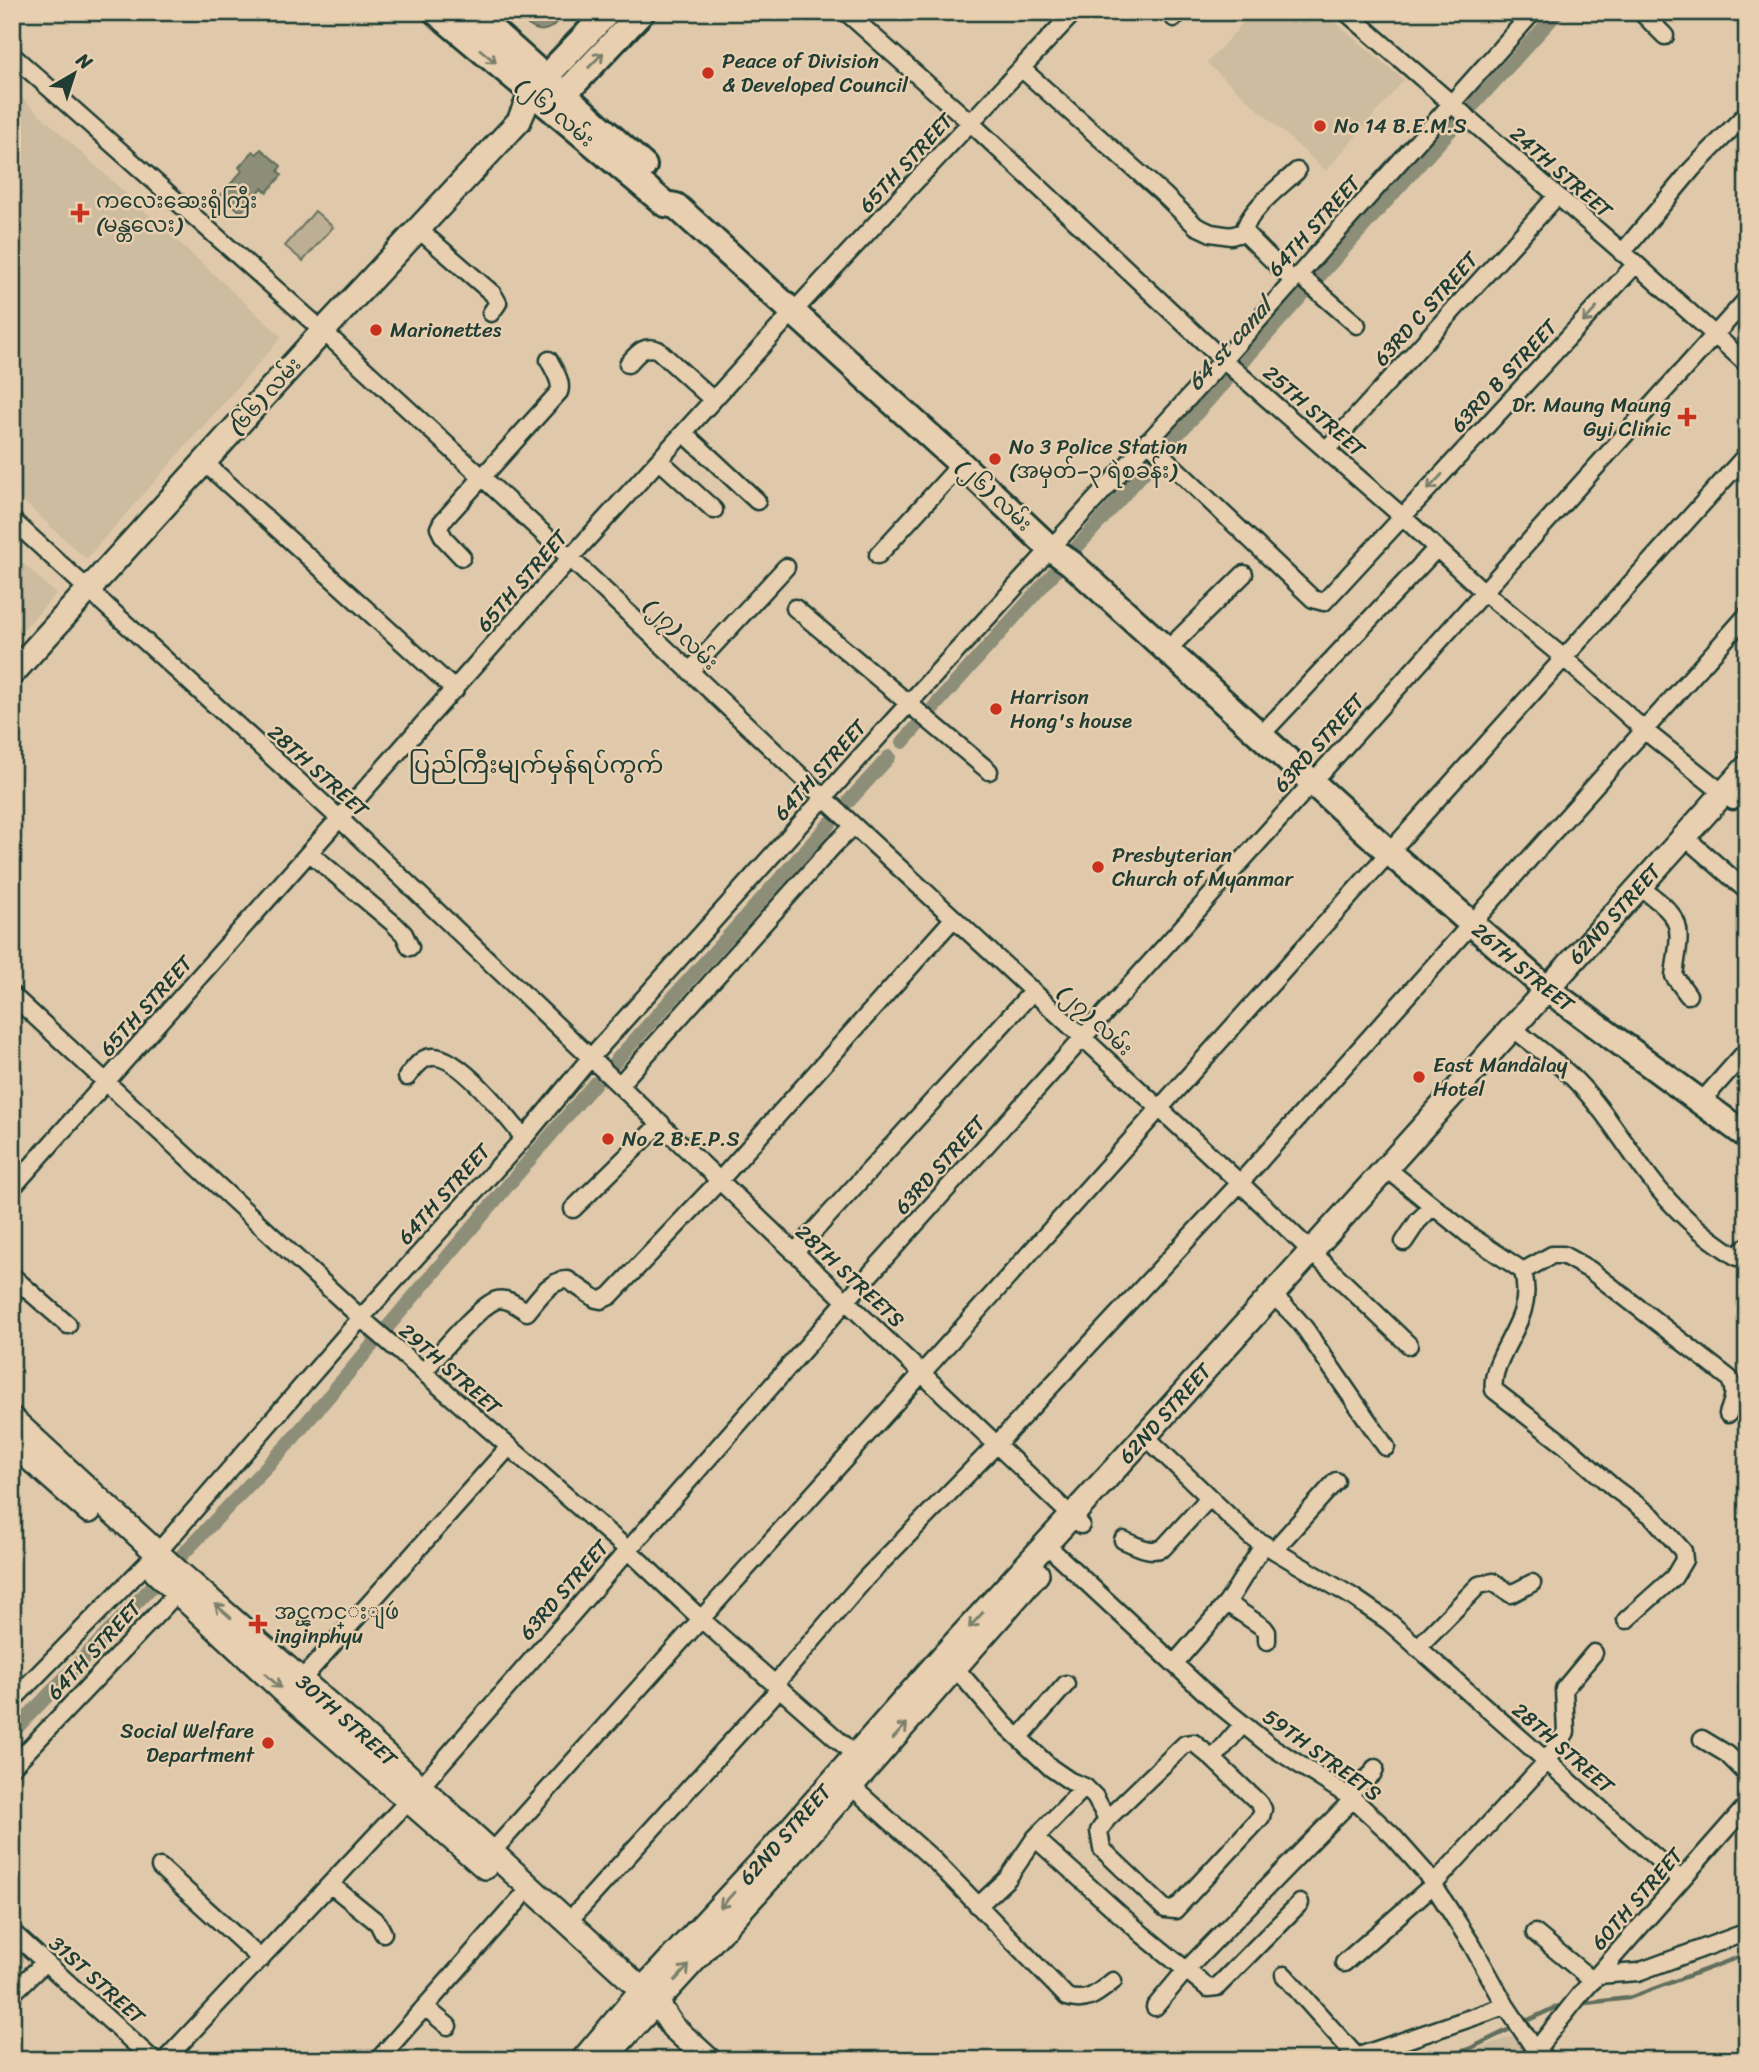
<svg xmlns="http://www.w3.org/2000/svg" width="1759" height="2072" font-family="Sriracha,'Noto Sans Myanmar',sans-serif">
  <rect width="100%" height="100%" fill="#dfc9aa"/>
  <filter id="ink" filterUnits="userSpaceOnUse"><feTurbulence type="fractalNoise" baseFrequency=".0143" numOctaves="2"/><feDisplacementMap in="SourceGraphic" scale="14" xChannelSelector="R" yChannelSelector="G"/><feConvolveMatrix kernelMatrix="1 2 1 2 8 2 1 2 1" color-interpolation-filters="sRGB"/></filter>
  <g filter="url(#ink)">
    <path fill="#cdbc9f" d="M1253,12H1323L1404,80L1326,171L1207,63Z
      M12,89L282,337L86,559L12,491Z
      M12,553L56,594L12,642Z
      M1515,2035L1527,2046L1515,2060H1446Z"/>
    <path fill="#bcaf94" stroke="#6e7664" stroke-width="2" d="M315,211L333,227L303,261L285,246Z"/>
    <path fill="#8d8e78" stroke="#616e5d" stroke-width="2" d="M513,12H567C544,38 538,35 513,12Z
      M261,149L281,166L278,171L282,175L267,192L262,188L241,212L221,195L242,171L239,167L253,151L257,154Z"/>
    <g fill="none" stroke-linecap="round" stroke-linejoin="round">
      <path stroke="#616e5d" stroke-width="4.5" d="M1577,2004L1629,1998L1747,1954
        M1522,2023L1556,2007L1565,2005
        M1434,2060L1469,2049L1514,2027"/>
      <path stroke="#8d8e78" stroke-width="14" d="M934,707L1417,167L1558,12
        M903,742L917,726
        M849,801L889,757
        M614,1063L831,822
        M12,1733L289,1443L595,1083"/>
      <g stroke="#1f3d34" stroke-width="21">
        <path id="street" d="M846,12L972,124L1223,360L1403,517L1484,592L1564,658L1644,730L1733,801
          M1346,12L1636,264L1747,364
          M1641,12L1665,36
          M1174,18L1179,12
          M12,55L323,331L570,558L824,798L1240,1183L1409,1345
          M1022,69L1163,194L1196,226L1211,233L1231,236L1244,232L1293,281
          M418,229L493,294L498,303L491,313
          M1244,232C1248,210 1281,186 1297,171
          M1622,253L1692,169L1747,113
          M1299,275L1357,325
          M628,364C637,354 644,344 658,350L713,400
          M684,433L757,501
          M1147,441L1313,599L1324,602L1636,264
          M1326,450L1557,196
          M659,460L714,510
          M205,463L455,690
          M12,520L340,819L1081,1525
          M878,555L961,464
          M462,557L444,538L439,528L442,522L559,392C563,382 553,369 549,360
          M795,608L989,771
          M1166,651L1244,574
          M690,671L786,567
          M1260,736L1437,548
          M1694,845L1747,891
          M310,853L394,924L404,934L410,947
          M1649,894C1688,922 1679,933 1674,976L1688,995
          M12,995L361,1318L627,1549L701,1619L863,1762
          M1513,1028C1533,1045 1556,1061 1575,1080C1604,1109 1625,1145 1650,1178C1673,1209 1705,1237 1737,1257L1747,1246
          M407,1077C414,1069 421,1057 432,1057C458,1054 508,1118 524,1138
          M620,1084L834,845L854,826
          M1701,1102L1747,1050
          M1385,1167L1469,1235L1523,1271C1526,1284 1527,1296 1523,1309C1517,1334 1490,1365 1494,1390L1566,1446L1614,1488L1652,1516L1683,1551L1684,1560L1674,1577L1626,1620
          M12,1188L570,558L793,312L1074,12
          M573,1209L661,1123
          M1404,1242L1418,1221L1432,1207
          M794,1253L1033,991
          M1523,1271L1552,1255H1563L1590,1270L1729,1378C1737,1391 1733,1400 1728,1414
          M12,1276L68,1325
          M1272,1295C1289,1310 1304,1324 1315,1344L1386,1447
          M423,1372C437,1357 480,1304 497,1300C507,1297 518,1306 527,1312C538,1299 550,1279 568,1280L596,1299L601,1300L610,1296L720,1180L954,918
          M1145,1436L1250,1536L1353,1597L1388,1621L1681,1880
          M1123,1540C1136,1545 1149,1554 1163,1548L1209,1498
          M1274,1550L1336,1481
          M1055,1553L1212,1699L1269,1745L1353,1799L1392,1835L1425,1872L1472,1945L1506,2006L1536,2051L1547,2060
          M1227,1603L1264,1628L1267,1632V1641
          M1417,1648L1479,1585L1493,1582L1511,1594L1532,1583
          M950,1662L1004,1724L1051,1768L1070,1781L1085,1787L1095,1797L1107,1819L1099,1831L1102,1849L1165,1909L1175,1910L1261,1817L1263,1809L1258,1802L1213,1759L1243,1724
          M1174,1664L1227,1603L1264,1544
          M302,1679L508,1448
          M775,1684L866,1578L998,1443L1240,1183L1747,615
          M12,1701L158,1552L361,1318L524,1138L591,1057L890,724L1223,360L1533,12
          M1019,1738L1066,1684
          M1702,1739L1727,1754L1747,1774
          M12,1767L178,1592
          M851,1786L936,1862L1067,1997C1087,2004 1098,1993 1113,1981
          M1085,1787L1035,1838L1143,1935L1186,1970L1353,1799
          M1348,1795L1373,1773L1375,1768
          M1107,1819L1185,1744L1194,1743L1213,1759
          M492,1852L1747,454
          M160,1867L261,1959
          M330,1884L378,1923L383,1933
          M978,1906L1008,1878L1035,1838
          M567,1923L780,1688
          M12,1932L153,2060
          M1535,1933L1593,1981
          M1344,1963L1433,1885L1546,1762L1566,1732L1564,1689L1594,1653
          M1284,1975L1356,2056
          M1598,1975L1638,1972L1747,1932
          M12,1994L45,1962
          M425,2007L448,2026
          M1155,2007L1186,1970L1208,1988L1217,1987L1300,1903
          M165,2060L409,1800L847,1300L1747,299
          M378,2060L520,1899
          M1347,2060L1506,2006
          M1528,2060L1579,1996L1747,1805"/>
      </g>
      <g stroke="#1f3d34" stroke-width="28">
        <g id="secondary">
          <path d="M12,674L323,331L519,121L531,93"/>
          <path id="s1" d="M12,1419L178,1572L358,1730L627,1976L660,2007L673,2027L709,2060"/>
          <path d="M12,1443L89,1511"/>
          <path d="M156,1572L288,1695L485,1867"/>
          <path id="s2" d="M583,2060L642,1990L765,1858L944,1655L1145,1436L1747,767"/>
          <path d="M603,2060L778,1869L1037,1574"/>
        </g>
      </g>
      <g stroke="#1f3d34" stroke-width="30">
        <g id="primary">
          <path id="s3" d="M436,12L665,204L676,206L961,464L1050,548L1071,563L1390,853L1547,989L1747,1136"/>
          <path d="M472,12L644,166"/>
          <path d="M536,87L608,12"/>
          <path d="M553,106L642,12"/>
        </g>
      </g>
      <use href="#street" stroke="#e7cfaf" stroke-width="16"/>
      <use href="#secondary" stroke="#e7cfaf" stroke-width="23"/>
      <use href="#primary" stroke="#e7cfaf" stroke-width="24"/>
    </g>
    <defs><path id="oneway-shaft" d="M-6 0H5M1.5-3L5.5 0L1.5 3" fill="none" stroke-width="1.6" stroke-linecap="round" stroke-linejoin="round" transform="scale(1.75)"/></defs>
    <g stroke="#797f6b">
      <use href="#oneway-shaft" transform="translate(488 56) rotate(40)"/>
      <use href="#oneway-shaft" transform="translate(596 60) rotate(-46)"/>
      <use href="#oneway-shaft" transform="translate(1590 315) rotate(133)"/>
      <use href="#oneway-shaft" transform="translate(1435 482) rotate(133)"/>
      <use href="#oneway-shaft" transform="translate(223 1611) rotate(-139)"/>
      <use href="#oneway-shaft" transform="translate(976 1620) rotate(132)"/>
      <use href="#oneway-shaft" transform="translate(273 1681) rotate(42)"/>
      <use href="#oneway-shaft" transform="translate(900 1731) rotate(-48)"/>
      <use href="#oneway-shaft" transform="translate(727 1900) rotate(133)"/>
      <use href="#oneway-shaft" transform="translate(682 1973) rotate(-47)"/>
    </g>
  </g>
  <g fill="#c8321e" stroke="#e7cfaf" stroke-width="2.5">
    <circle cx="708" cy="73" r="7"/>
    <circle cx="1320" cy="126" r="7"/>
    <path d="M76.5 202.5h7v7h7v7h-7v7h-7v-7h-7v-7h7z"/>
    <circle cx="376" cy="330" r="7"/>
    <path d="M1683.5 406.5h7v7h7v7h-7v7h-7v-7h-7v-7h7z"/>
    <circle cx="995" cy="459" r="7"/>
    <circle cx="996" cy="709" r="7"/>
    <circle cx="1098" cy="867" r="7"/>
    <circle cx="1419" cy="1077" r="7"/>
    <circle cx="608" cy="1139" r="7"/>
    <path d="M254.5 1613.5h7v7h7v7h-7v7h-7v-7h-7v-7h7z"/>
    <circle cx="268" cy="1743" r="7"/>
  </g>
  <g text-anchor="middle" stroke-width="5" stroke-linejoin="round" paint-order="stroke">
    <g font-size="21" fill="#1f3d34" stroke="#e7cfaf" text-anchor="start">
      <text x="722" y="68">Peace of Division<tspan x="722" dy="24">&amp; Developed Council</tspan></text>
      <text x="1334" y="133">No 14 B.E.M.S</text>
      <text x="96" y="208">ကလေးဆေးရုံကြီး<tspan x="96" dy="24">(မန္တလေး)</tspan></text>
      <text x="390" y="337">Marionettes</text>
      <text x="1671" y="412" text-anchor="end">Dr. Maung Maung<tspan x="1671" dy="24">Gyi Clinic</tspan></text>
      <text x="1009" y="454">No 3 Police Station<tspan x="1009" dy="24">(အမှတ်−၃ ရဲစခန်း)</tspan></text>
      <text x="1010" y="704">Harrison<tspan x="1010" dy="24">Hong's house</tspan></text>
      <text x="1112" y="862">Presbyterian<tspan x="1112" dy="24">Church of Myanmar</tspan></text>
      <text x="1433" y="1072">East Mandalay<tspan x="1433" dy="24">Hotel</tspan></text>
      <text x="622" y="1146">No 2 B.E.P.S</text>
      <text x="274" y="1619">အင္ၾကင္းျဖဴ<tspan x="274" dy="24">inginphyu</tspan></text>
      <text x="254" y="1738" text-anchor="end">Social Welfare<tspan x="254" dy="24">Department</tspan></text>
    </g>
    <g font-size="21" fill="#1f3d34" stroke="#e7cfaf">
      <text transform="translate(555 112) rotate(40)" y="7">(၂၆) လမ်း</text>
      <text transform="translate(906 163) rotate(-47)" y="7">65TH STREET</text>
      <text transform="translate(1561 172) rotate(41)" y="7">24TH STREET</text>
      <text transform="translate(1314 226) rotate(-48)" y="7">64TH STREET</text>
      <text transform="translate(1426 309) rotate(-48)" y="7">63RD C STREET</text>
      <text transform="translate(1504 376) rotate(-47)" y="7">63RD B STREET</text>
      <text transform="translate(265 396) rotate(-48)" y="7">(၆၆) လမ်း</text>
      <text transform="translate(1314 411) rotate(41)" y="7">25TH STREET</text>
      <text transform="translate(994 495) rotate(43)" y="7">(၂၆) လမ်း</text>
      <text transform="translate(522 581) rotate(-49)" y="7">65TH STREET</text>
      <text transform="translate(681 634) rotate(44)" y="7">(၂၇) လမ်း</text>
      <text transform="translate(1319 743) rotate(-48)" y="7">63RD STREET</text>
      <text transform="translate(820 770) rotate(-48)" y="7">64TH STREET</text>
      <text transform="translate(318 771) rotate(42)" y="7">28TH STREET</text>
      <text dy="7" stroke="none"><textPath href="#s2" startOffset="1542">62ND STREET</textPath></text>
      <text dy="7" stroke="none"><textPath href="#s3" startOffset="1449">26TH STREET</textPath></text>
      <text transform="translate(146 1006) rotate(-48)" y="7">65TH STREET</text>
      <text transform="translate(1095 1020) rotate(43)" y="7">(၂၇) လမ်း</text>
      <text transform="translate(940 1165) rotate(-48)" y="7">63RD STREET</text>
      <text transform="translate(444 1194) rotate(-48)" y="7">64TH STREET</text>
      <text transform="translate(850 1276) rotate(43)" y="7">28TH STREETS</text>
      <text transform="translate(450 1369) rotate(41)" y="7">29TH STREET</text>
      <text dy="7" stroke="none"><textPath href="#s2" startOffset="870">62ND STREET</textPath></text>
      <text transform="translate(564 1590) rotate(-49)" y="7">63RD STREET</text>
      <text transform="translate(94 1650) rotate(-47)" y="7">64TH STREET</text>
      <text dy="7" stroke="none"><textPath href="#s1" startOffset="450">30TH STREET</textPath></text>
      <text transform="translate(1563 1748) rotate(41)" y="7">28TH STREET</text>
      <text transform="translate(1322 1755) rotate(36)" y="7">59TH STREETS</text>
      <text dy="7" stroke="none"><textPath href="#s2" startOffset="303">62ND STREET</textPath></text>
      <text transform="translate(1637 1899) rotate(-49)" y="7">60TH STREET</text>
      <text transform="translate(97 1980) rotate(42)" y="7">31ST STREET</text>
    </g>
    <g font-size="23" font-style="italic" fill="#2a453b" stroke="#e7cfaf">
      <text transform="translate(1229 344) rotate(-48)" y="8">64 st canal</text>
    </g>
    <g font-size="24" fill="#1f3d34" stroke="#e7cfaf">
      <text x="536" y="773">ပြည်ကြီးမျက်မှန်ရပ်ကွက်</text>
    </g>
  </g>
  <rect width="1759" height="2072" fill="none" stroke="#e7cfaf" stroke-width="42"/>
  <rect x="21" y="21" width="1717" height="2030" fill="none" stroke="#1f3d34" stroke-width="2.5" filter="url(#ink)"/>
  <g transform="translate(74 74) rotate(39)" stroke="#e7cfaf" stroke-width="5" paint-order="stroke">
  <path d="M0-5L12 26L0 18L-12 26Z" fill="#1f3d34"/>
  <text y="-10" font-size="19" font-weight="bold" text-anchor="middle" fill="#1f3d34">N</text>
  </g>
</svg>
